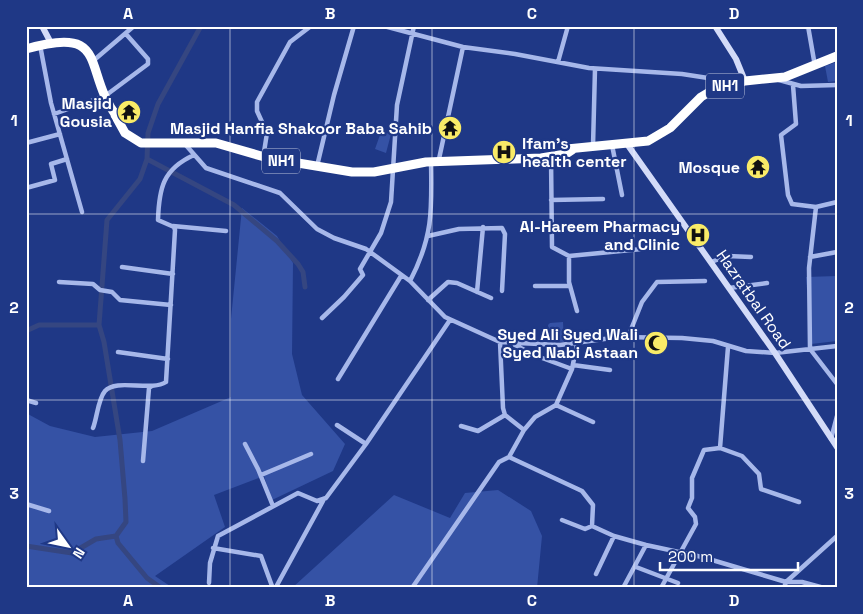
<svg xmlns="http://www.w3.org/2000/svg" width="863" height="614" font-family="'Space Grotesk',sans-serif">
  <rect width="100%" height="100%" fill="#1f3886"/>
  <path fill="#3552a5" d="M837,62V81L828,82L825,66Z
    M381,132L391,134L386,153L375,149Z
    M242,208L277,236L293,263L292,354L302,395L345,444L333,471L272,500L264,476L214,495L225,527L155,576L173,588H26V413L50,426L95,437L152,431L231,397V319Z
    M837,276V341L811,344L806,277Z
    M563,322L564,342L551,341L548,325L550,323Z
    M498,490L531,511L542,536L537,588H292L394,495L450,518L465,493Z"/>
  <g fill="none" stroke-linecap="round" stroke-linejoin="round">
    <path stroke="#354681" stroke-width="5" d="M147,159L234,205L277,241L298,264L303,272L305,287
      M26,331L39,325H99
      M26,546L72,553L96,539L116,536
      M161,588L147,578L118,543L116,536L126,522L125,499L120,440L104,342L99,325L107,220L140,179L147,159L148,133L158,104L201,26"/>
    <path stroke="#a7b8ea" stroke-width="4.5" d="M384,26L463,47L515,54L589,68L682,74L734,82
      M795,26L808,27
      M808,26L815,66
      M40,45L51,103L82,212
      M93,61L134,26
      M558,62L568,26
      M779,80L801,86L837,85
      M793,85L796,124L781,135L788,195L792,204L816,207L809,268L810,349L837,384
      M54,114L105,96L148,64V59L126,34
      M26,143L60,134
      M184,143L206,168L280,193L317,229L334,238L366,249L410,281L445,317L500,342L560,345L619,337L682,338L713,341L746,351L775,353L837,346
      M612,145L622,195
      M593,146L595,69
      M264,152L267,133L257,111V102L290,42L311,26
      M551,157L552,247L569,256L642,249
      M439,159L463,47
      M318,162L334,95L354,26
      M26,188L55,180L51,164L67,159
      M551,200L603,199
      M816,207L837,202
      M173,226L226,231
      M428,236L459,229L502,228L505,234L502,291
      M569,256V282L577,311
      M810,257L837,252
      M711,262L728,256L751,257
      M122,267L173,274
      M410,281C433,237 432,210 431,161
      M59,282L93,284L100,290L112,292L120,300L171,305
      M535,286H569
      M729,288L767,283
      M477,292L483,227
      M428,300L448,282L457,283L491,298
      M322,318L344,297L363,275L360,269L381,233L391,202L397,105L414,26
      M628,337L642,302L657,282L705,281
      M500,342L503,408L505,415L524,430
      M515,345L534,355L572,369
      M118,352L168,359
      M573,365L610,370
      M338,379L401,276
      M26,400L36,403
      M556,405L593,422
      M337,425L366,444
      M461,426L478,431L505,415
      M93,428C97,418 98,399 105,391C116,378 151,392 166,382L175,230L174,227L158,220C159,188 163,169 194,155
      M831,439L837,416
      M245,444L258,469L273,506
      M720,448L728,347
      M509,457L582,491L593,505L592,526L614,536L646,545L702,557L786,582H802L824,588
      M143,461L149,388L152,386
      M261,475L311,454
      M26,504L49,511
      M562,520L585,529L592,526
      M213,548L261,556L272,586
      M636,567L678,583
      M596,574L614,536
      M209,583L210,563L218,536L298,493L317,501L326,498L366,444L450,320
      M276,587L323,501
      M412,588L499,462L509,457L524,430L535,417L556,405L572,369L577,344
      M623,588L646,545
      M661,588L696,524L695,517L688,508L692,498V478L704,450L720,448L742,456L759,474L761,489L799,502
      M784,588L786,582L837,536"/>
    <path stroke="#d3dbf8" stroke-width="6" d="M42,26L51,43
      M715,26L736,59L745,81
      M627,144L775,353L837,447"/>
    <path stroke="#fff" stroke-width="9" d="M26,49C112,24 81,71 118,118
      M115,115L125,133L141,143H216L268,158L352,172H374L426,162L541,158L566,154L572,150
      M567,149L648,141L670,128L701,97L711,91L745,81L785,77L837,56"/>
  </g>
  <path fill="none" stroke="#fff" stroke-width="1" stroke-opacity="0.55" d="M230,26V588M432,26V588M634,26V588M26,214H837M26,400H837"/>
  <defs>
    <g id="temple-disc" transform="scale(1.25)"><circle r="9.5" fill="#f9eb67" stroke="#1f3886"/><path d="M0-6L5-2H3V0L6.5 2.5H4V6H1.5V3h-3V6H-4V2.5H-6.5L-3 0V-2H-5Z" fill="#111"/></g>
    <g id="hospital-disc" transform="scale(1.25)"><circle r="9.5" fill="#f9eb67" stroke="#1f3886"/><path d="M-5-5h3v3.5h4V-5h3V5h-3V1.5h-4V5h-3Z" fill="#111"/></g>
    <g id="mosque-disc" transform="scale(1.25)"><circle r="9.5" fill="#f9eb67" stroke="#1f3886"/><path d="M3.5-4.9A6 6 0 1 0 3.5 4.9A5 5 0 1 1 3.5-4.9Z" fill="#111"/></g>
  </defs>
  <g fill-rule="evenodd">
    <use href="#temple-disc" x="129" y="112"/>
    <use href="#temple-disc" x="450" y="128"/>
    <use href="#hospital-disc" x="504" y="152"/>
    <use href="#temple-disc" x="758" y="167"/>
    <use href="#hospital-disc" x="698" y="235"/>
    <use href="#mosque-disc" x="656" y="343"/>
  </g>
  <g text-anchor="middle" stroke-width="4.5" stroke-linejoin="round" paint-order="stroke">
    <g fill="#1f3886" stroke="#bcc3db" stroke-width="1">
      <rect x="706" y="73.5" width="38" height="25" rx="4"/>
      <rect x="262" y="148.5" width="38" height="25" rx="4"/>
    </g>
    <g font-size="15" font-weight="bold" fill="#fff">
      <text x="725" y="91">NH1</text>
      <text x="281" y="166">NH1</text>
    </g>
    <g font-size="16" font-weight="bold" fill="#fff" stroke="#1f3886" text-anchor="end">
      <text x="112" y="109">Masjid<tspan x="112" dy="18">Gousia</tspan></text>
      <text x="432" y="134">Masjid Hanfia Shakoor Baba Sahib</text>
      <text x="522" y="149" text-anchor="start">Ifam's<tspan x="522" dy="18">health center</tspan></text>
      <text x="740" y="173">Mosque</text>
      <text x="680" y="232">Al-Hareem Pharmacy<tspan x="680" dy="18">and Clinic</tspan></text>
      <text x="638" y="340">Syed Ali Syed Wali<tspan x="638" dy="18">Syed Nabi Astaan</tspan></text>
    </g>
    <g font-size="16" fill="#fff" stroke="#1f3886">
      <text transform="translate(754 299) rotate(55)" y="6">Hazratbal Road</text>
    </g>
  </g>
  <rect width="863" height="614" fill="none" stroke="#1f3886" stroke-width="55"/>
  <g transform="translate(68 546) rotate(123)" stroke="#1f3886" stroke-width="4" paint-order="stroke">
  <path d="M0-4L9 19L0 12L-9 19Z" fill="#ffffff"/>
  <text y="-8" font-size="14" font-weight="bold" text-anchor="middle" fill="#ffffff">N</text>
  </g>
  <path d="M660 562v8h138v-8" fill="none" stroke="#ffffff" stroke-width="2.5"/>
  <text x="668" y="562" font-size="15" fill="#ffffff" stroke="#1f3886" stroke-width="4" paint-order="stroke">200 m</text>
  <rect x="28" y="28" width="808" height="558" fill="none" stroke="#fff" stroke-width="2"/>
  <g font-size="16" text-anchor="middle" font-weight="bold" fill="#fff">
    <text x="128" y="19">A</text>
    <text x="330" y="19">B</text>
    <text x="532" y="19">C</text>
    <text x="734" y="19">D</text>
    <text x="14" y="126">1</text>
    <text x="849" y="126">1</text>
    <text x="14" y="313">2</text>
    <text x="849" y="313">2</text>
    <text x="14" y="499">3</text>
    <text x="849" y="499">3</text>
    <text x="128" y="606">A</text>
    <text x="330" y="606">B</text>
    <text x="532" y="606">C</text>
    <text x="734" y="606">D</text>
  </g>
</svg>
